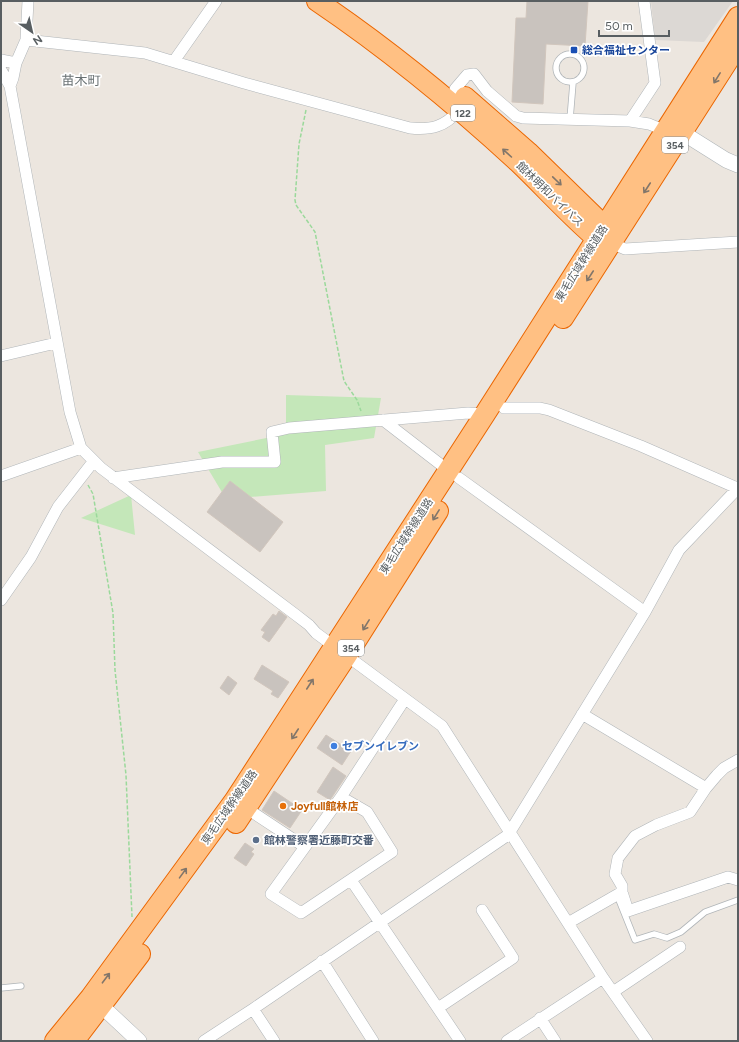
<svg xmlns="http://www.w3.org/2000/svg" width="739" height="1042" font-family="Figtree,'Noto Sans JP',sans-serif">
  <rect width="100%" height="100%" fill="#ece6df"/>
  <path fill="#dcd8d4" d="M651,1H733L704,42L655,40Z"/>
  <path fill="#c4e7b9" d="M286,395L381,398L374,438L325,445L326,491L226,499L198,452L286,434Z
    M131,495L135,535L81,518Z"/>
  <path fill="#c9c3be" stroke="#d1c6bd" d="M527,1H588L585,46L546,44L543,104L512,102L516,18H526Z
    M230,481L283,522L260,552L207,512Z
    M279,611L287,617L269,642L262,637L265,632L261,630L273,614L276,616Z
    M262,665L289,682L278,698L271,694L273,691L254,679Z
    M228,676L237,683L229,695L220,688Z
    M326,735L351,751L342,765L317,748Z
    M333,767L346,776L330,800L317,792Z
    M274,791L302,810L290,828L262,810Z
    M245,843L254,849L251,852L254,854L246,866L234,858Z"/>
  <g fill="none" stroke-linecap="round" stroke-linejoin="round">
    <g stroke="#b0b5b8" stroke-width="7">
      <path id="lane" d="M556 68a14 14 0 1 1 28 0a14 14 0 1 1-28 0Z
        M570,119L573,83
        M617,895L635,940L654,934L667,938L681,932L705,912L738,900
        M1,988L21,986"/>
    </g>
    <g stroke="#b0b5b8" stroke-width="12">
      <path id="street" d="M26,40L145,53L244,83L410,128C431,130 445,127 459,110
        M1,60L16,63
        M174,61L216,1
        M1,70L10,86L70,412L81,448L101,468L296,615L309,625L316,633L442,726L603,978L647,1041
        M10,86L13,78L16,63L26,40L28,1
        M455,89L467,75L474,74L487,91L516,116L523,118L630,121L649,124L666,131
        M630,121L655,83L644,1
        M611,243L625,249L738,242
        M1,356L56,343
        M504,408H540L549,410L641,446L737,488
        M383,420L449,471
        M1,476L81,448
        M113,478L222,462H275L272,432L289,428L468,413L485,414
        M459,478L645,612
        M1,600L31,557L58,507L93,462
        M582,714L706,788
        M341,797L367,812L392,852L301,913L271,894L341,797L405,699
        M246,808L305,847
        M351,880L460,1041
        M622,892V886L615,874L618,858L635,836L656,825L690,812L706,788L717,775L724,768L738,760
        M568,923L622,892L628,911L728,877L738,880
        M322,961L373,1041
        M613,992L680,947
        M438,1008L513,958L482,910
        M253,1009L274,1041
        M540,1018L555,1041
        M204,1041L253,1009L508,835L645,612L679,550L738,488
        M507,1041L603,978"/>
    </g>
    <g stroke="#afb5b8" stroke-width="16">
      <path id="secondary" d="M683,133L726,160L738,165
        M93,998L139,1041"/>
    </g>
    <g stroke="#eb6600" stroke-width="22">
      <path id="highway" d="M317,1C388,49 455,104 518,162C541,184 562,207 585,228L596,238L609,243
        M465,97L528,152L604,226L609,237
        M563,318L738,45
        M236,823L347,655L438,511
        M55,1041L91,997L235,800L485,414L738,17
        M74,1041L140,954"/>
    </g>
    <path stroke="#9bd99b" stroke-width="1.5" stroke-dasharray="4 2" stroke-linecap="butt" d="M306,110L299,144L295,200L296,205L315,232L344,381L357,400L361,411
      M88,485L93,494L113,613L115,670L126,775L132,917"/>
    <use href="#lane" stroke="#fff" stroke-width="5.5"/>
    <use href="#street" stroke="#fff" stroke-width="11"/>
    <use href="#secondary" stroke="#fff" stroke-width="15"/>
    <use href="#highway" stroke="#ffc083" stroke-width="20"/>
  </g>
  <defs><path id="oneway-shaft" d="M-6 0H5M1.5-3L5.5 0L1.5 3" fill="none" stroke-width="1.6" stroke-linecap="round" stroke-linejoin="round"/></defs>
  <g stroke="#82766a">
    <use href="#oneway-shaft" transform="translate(717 78) rotate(122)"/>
    <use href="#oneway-shaft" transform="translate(507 153) rotate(-138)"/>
    <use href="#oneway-shaft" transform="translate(557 181) rotate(44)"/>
    <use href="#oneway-shaft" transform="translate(647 188) rotate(123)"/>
    <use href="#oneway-shaft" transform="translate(590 276) rotate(123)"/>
    <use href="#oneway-shaft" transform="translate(436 515) rotate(122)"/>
    <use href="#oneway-shaft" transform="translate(366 625) rotate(122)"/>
    <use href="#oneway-shaft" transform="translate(310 684) rotate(-57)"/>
    <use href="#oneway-shaft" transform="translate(295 734) rotate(123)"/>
    <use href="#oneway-shaft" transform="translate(183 873) rotate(-54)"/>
    <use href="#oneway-shaft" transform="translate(106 978) rotate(-53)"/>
  </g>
  <rect fill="#1a4fb4" stroke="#fff" stroke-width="1.5" x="570" y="46" width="8" height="8" rx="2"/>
  <circle fill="#3f7fe0" stroke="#fff" stroke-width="1.5" cx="334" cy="746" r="4"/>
  <circle fill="#e8710a" stroke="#fff" stroke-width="1.5" cx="283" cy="806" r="4"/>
  <circle fill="#5c6f8a" stroke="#fff" stroke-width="1.5" cx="256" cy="840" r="4"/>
  <g text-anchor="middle" stroke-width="3.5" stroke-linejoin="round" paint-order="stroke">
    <g fill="#fff" stroke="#8a8e90" stroke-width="1">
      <rect x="451" y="105" width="24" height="16" rx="3"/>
      <rect x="662" y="137" width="26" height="16" rx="3"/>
      <rect x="338" y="640" width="26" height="16" rx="3"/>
    </g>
    <g font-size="10" font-weight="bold" fill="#585e61">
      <text x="463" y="117">122</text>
      <text x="675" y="149">354</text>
      <text x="351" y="652">354</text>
    </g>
    <g font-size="11" font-weight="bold" fill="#164399" stroke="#fff" text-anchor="start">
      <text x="582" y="54">総合福祉センター</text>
    </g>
    <g font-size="11" fill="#585e61" stroke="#fff">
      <text transform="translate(550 194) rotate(44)" y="4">館林明和バイパス</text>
      <text transform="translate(581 263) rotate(-58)" y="4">東毛広域幹線道路</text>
      <text transform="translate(406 536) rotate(-57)" y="4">東毛広域幹線道路</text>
      <text transform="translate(229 807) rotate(-55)" y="4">東毛広域幹線道路</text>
    </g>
    <g font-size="11" font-weight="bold" fill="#366cbe" stroke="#fff" text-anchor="start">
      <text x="342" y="750">セブンイレブン</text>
    </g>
    <g font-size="11" font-weight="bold" fill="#c56008" stroke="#fff" text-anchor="start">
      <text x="291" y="810">Joyfull館林店</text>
    </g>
    <g font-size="11" font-weight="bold" fill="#4e5e75" stroke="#fff" text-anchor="start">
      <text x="264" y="844">館林警察署近藤町交番</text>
    </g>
    <g font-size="13" fill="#697173" stroke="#fff">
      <text x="81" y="85">苗木町</text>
    </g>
  </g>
  <rect width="739" height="1042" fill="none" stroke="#585e61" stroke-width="4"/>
  <g transform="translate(32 32) rotate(146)" stroke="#ffffff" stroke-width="3" paint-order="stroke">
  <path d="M0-3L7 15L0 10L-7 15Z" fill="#585e61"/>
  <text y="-6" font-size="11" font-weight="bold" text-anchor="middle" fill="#585e61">N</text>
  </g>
  <path d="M599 30v6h70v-6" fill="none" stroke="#585e61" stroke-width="2"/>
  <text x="605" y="30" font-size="12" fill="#585e61" stroke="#ffffff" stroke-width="3" paint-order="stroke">50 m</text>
</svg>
